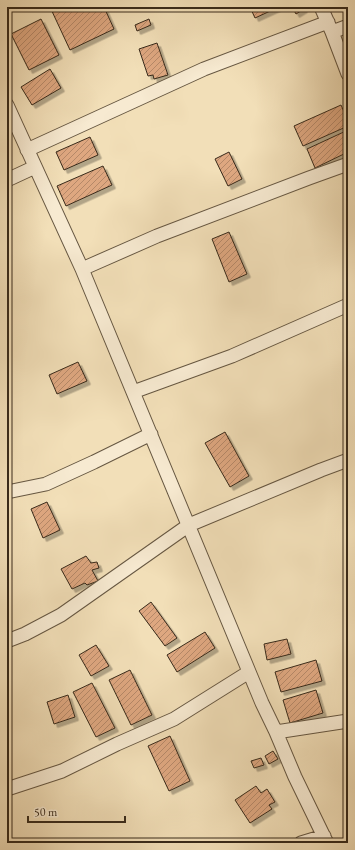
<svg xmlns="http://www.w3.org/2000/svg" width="355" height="850" font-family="'EB Garamond',serif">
  <defs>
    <pattern id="building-hatch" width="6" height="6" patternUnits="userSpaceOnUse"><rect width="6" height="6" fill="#dea780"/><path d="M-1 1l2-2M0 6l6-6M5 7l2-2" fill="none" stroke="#b58868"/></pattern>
    <filter id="shadow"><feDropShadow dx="3.5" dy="3.5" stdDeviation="0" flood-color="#0004"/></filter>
  </defs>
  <rect width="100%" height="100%" fill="#f2dfb8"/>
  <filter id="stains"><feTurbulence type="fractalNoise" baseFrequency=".005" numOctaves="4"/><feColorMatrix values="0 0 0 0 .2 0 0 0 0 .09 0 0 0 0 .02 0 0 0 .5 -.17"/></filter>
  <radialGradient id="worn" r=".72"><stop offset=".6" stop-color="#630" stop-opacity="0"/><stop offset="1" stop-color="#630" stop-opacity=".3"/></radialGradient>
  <path fill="url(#building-hatch)" stroke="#382a1a" filter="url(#shadow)" d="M50,7H104L114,29L70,50Z
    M250,7H279L255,18Z
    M292,7H303L304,9L296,14Z
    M41,19L59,55L29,70L11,34Z
    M149,19L151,25L137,31L135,25Z
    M157,43L168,75L154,79L153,75L148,76L139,49Z
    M50,69L61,88L32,105L21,87Z
    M341,105L348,121V126L303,146L294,126Z
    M348,130V152L315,168L307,149Z
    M90,137L98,155L64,170L56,152Z
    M229,152L242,179L228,186L215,159Z
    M103,166L112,185L66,206L57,186Z
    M229,232L247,274L229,282L212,239Z
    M78,362L87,381L57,394L49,375Z
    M225,432L249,476L230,487L205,443Z
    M47,502L60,530L43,538L31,509Z
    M86,556L91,563L97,562L99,568L92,570L98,581L87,585L85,583L72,589L61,569Z
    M151,602L177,638L165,646L139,611Z
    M205,632L215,648L177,672L167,655Z
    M287,639L291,654L267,660L264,644Z
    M96,645L109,666L91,676L79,655Z
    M316,660L322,681L281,692L275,672Z
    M130,670L152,715L131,725L109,680Z
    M92,683L115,728L96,737L73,692Z
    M316,690L323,713L290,723L283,700Z
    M68,695L75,717L54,724L47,702Z
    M170,736L190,781L169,791L148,746Z
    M273,751L278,759L269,764L265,756Z
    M261,758L264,765L254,768L251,761Z
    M256,786L261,793L267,789L275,802L269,805L272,809L250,823L235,800Z"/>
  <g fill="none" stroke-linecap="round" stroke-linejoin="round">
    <g stroke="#665742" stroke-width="15">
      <path id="minor" d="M321,7L332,32L348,74
        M332,32L348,26
        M7,105L82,269L262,703L276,732L295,777L327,843
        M27,150L204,69L328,22
        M7,180L35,167
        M82,269L157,236L309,178L348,164
        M133,392L232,356L348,305
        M7,492L46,484L94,462L151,434
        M7,641L25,634L61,615L189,525L321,470L348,460
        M276,732L348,721
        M7,789L62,771L117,744L174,719L249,672
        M301,843L324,836"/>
    </g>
    <use href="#minor" stroke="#f7ead1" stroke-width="13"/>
  </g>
  <rect width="355" height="850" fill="none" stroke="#f2dfb8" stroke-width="24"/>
  <rect x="8" y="8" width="339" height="834" fill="none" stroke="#382a1a" stroke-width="2"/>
  <rect x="12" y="12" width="331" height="826" fill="none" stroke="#382a1a"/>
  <path d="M28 816v6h97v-6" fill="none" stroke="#382a1a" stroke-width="2"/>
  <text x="34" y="816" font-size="12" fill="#382a1a" stroke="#f7ead1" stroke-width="3" paint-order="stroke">50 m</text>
  <rect width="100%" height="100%" filter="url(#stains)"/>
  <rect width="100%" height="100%" fill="url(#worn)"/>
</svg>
